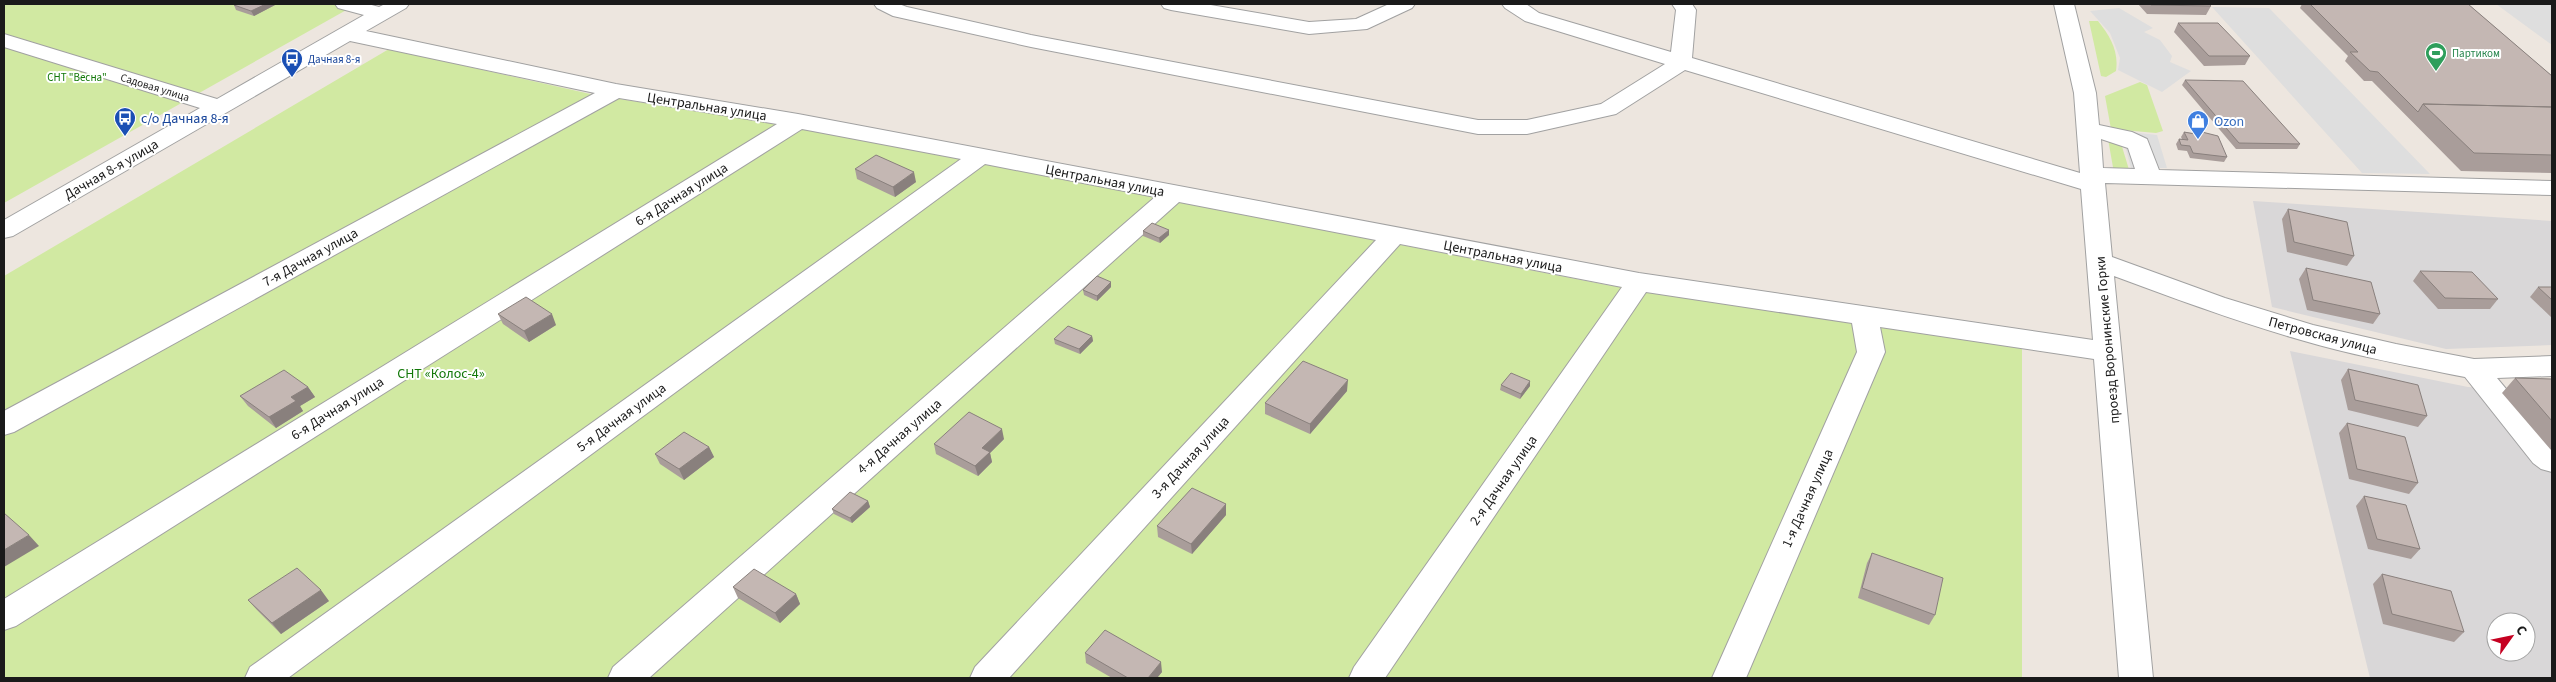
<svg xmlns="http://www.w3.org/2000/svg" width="2556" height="682" font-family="'Source Sans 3',sans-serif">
  <rect width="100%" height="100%" fill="#ede6df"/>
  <path fill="#d9d7d8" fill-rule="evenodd" d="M2253,201L2552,221V345L2446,349L2272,307Z
    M2290,351L2468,387L2552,390V678H2370ZM2496,622H2526V652H2496Z"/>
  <path fill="#d1e9a2" d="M4,4H357L4,203Z
    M2089,21H2098C2110,36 2119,51 2116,71L2106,77L2101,76Z
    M389,49L595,95L802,128L1607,285L2022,346V678H4V276Z
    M2140,82L2147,85L2163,131L2156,133L2111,129L2105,96Z
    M2108,139L2120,140L2130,173H2114Z"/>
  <path fill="#dedede" d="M2496,4H2552V45Z
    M2212,7L2269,8L2430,174L2362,173Z
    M2119,8L2153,28L2144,32L2160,40L2172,56L2170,62L2191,71L2162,92L2118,70L2120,58L2110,33L2090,11Z
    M2121,131L2157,135L2167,168H2131Z"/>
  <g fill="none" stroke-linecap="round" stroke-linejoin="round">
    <g stroke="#a1a1a1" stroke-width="2">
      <path id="minor" d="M335,4H368L379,7L385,4H409L406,8L366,31L616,84L798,114L1639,273L2093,340L2081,189L1685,70L1616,114L1527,134H1478L1031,47L893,16L877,8L874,4H899L907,7L1031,35L1478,120H1527L1601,104L1665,64L1525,21L1505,8L1502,4H1526L1539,13L1671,52L1676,10L1672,4H1692L1696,10L1692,58L2080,173L2074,93L2054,4H2074L2096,93L2099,125L2132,132L2147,139L2159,170L2552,181V195L2105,183L2112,257L2225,298L2313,325L2396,344L2474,359L2552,356V376L2497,378L2552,444V472L2541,469L2533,463L2465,377C2410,366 2355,356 2301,340C2238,322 2176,299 2114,276L2153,678H2119L2094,359L1880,327L1885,352L1746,678H1712L1857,352L1852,323L1646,292L1385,678H1349L1354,667L1622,287L1400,244L1009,678H970L975,667L1376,240L1179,202L649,678H608L613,667L1155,197L985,164L288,678H245L250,667L961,159L802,129L16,626L4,630V599L777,124L619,98L14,432L4,435V411L595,93L350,41L13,236L4,238V220L200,108L4,47V34L217,99L364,15L338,8ZM2101,139L2128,148L2135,169L2103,168Z
        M1161,4H1205L1309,22L1356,19L1389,4H1415L1412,8L1367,29L1309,34L1171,10L1164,8Z"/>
    </g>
    <use href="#minor" fill="#fff" fill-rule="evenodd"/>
  </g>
  <path fill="#a99d9a" d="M2138,4H2209L2211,6L2206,15L2147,14Z
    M2302,4H2468L2552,76V173L2461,171L2372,81H2364L2345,61L2348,56L2300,8Z
    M234,5H275L254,16L236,10Z
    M2178,23L2250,56L2245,65L2204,66L2174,32Z
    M2185,80L2300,144L2297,149H2236L2182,85Z
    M2194,130L2227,157L2224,162L2190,158L2187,151L2178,150L2176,144L2179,139H2182L2181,137L2184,132L2192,133Z
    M855,169L916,182L895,197L857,179Z
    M2288,209L2354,256L2347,266L2287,252L2282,219Z
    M1143,231L1169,235L1160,243L1143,236Z
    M2306,268L2380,314L2373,324L2307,310L2299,279Z
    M2420,271L2498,299L2490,309H2438L2413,281Z
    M1111,287L1097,301L1084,295L1083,290Z
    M2538,287H2552V318L2530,297Z
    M498,314L556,325L529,342L503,324Z
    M1092,336L1093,341L1080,354L1055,344L1054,339Z
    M2348,369L2427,416L2418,427L2348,410L2341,380Z
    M2515,378L2552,379V450H2551L2502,393Z
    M1501,385L1530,386L1520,399L1500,390Z
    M308,387L315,397L300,406L303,411L276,428L248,406L240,396Z
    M1347,391L1310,434L1265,414V403Z
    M2347,423L2418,483L2409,494L2349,479L2339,433Z
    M1004,439L990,453L992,462L978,476L936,454L934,444Z
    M709,447L714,457L684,480L660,464L655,454Z
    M2364,496L2420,549L2411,559L2368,549L2356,506Z
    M868,501L870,507L852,523L834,514L832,509Z
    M1226,515L1192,554L1158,537L1157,526Z
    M1872,553L1935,615L1929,625L1858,598L1867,563Z
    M2382,574L2464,632L2454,642L2383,624L2373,584Z
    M733,587L796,594L800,604L780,623L738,598Z
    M248,600L329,601L281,634L257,610Z
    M1085,653L1162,672L1157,678H1112L1086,663Z"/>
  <path fill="#89807d" d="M266,4H275V5L254,16L251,11Z
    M914,172L916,182L895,197L893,187Z
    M1169,230V235L1160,243L1159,238Z
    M1111,282V287L1097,301V296Z
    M552,314L556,325L529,342L524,331Z
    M1092,336L1093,341L1080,354L1079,349Z
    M1348,380L1347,391L1310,434V424Z
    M1530,381V386L1520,399L1521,394Z
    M308,387L315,397L300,406L303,411L276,428L269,417L291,397Z
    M1002,429L1004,439L990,453L992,462L978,476L975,466L982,448Z
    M709,447L714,457L684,480L679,469Z
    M868,501L870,507L852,523L850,518Z
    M1226,504V515L1192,554L1191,544Z
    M29,535L39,546L4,567V550Z
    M321,590L329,601L281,634L272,623Z
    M796,594L800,604L780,623L775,613Z
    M1161,662L1162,672L1157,678H1148Z"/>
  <path fill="#c4b7b3" stroke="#89807d" d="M237,4H266L251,11L234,5Z
    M2150,4H2209L2211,6L2151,5Z
    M2310,4H2468L2552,76V107L2423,104L2418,112L2378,72L2370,71L2350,52H2358Z
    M2178,23H2218L2250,56H2209Z
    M2185,80L2243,81L2300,144L2239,143Z
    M2423,104L2552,107V155L2474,153Z
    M2194,130L2218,136L2227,157L2193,153L2190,146L2181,145L2179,139L2188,140L2184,132L2195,134Z
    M876,155L914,172L893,187L855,169Z
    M2288,209L2347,222L2354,256L2294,242Z
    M1152,223L1169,230L1159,238L1143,231Z
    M2306,268L2371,282L2380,314L2313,300Z
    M2420,271L2472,272L2498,299L2445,298Z
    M1097,276L1111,282L1097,296L1083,290Z
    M2538,287H2552V300Z
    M526,297L552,314L524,331L498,314Z
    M1068,326L1092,336L1079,349L1054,339Z
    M1303,361L1348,380L1310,424L1265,403Z
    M2348,369L2418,385L2427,416L2355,400Z
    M284,370L308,387L291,397L296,401L269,417L240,396Z
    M1511,373L1530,381L1521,394L1501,385Z
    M2515,378L2552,379V421Z
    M969,412L1002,429L982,448L990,452L975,466L934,444Z
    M2347,423L2405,437L2418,483L2357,469Z
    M684,432L709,447L679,469L655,454Z
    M1192,488L1226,504L1191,544L1157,526Z
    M850,492L868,501L850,518L832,509Z
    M2364,496L2406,505L2420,549L2377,539Z
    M4,513L29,535L4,550Z
    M1872,553L1943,578L1935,615L1862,588Z
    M297,568L321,590L272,623L248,600Z
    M754,569L796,594L775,613L733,587Z
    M2382,574L2451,591L2464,632L2392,614Z
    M1105,630L1161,662L1148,678H1128L1085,653Z"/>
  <defs>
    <g id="stadium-pin" transform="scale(1.125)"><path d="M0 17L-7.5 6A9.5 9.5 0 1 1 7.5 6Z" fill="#2e9e5b" stroke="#fff"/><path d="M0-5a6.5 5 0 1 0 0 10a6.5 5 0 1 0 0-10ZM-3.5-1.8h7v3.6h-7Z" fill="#fff"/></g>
    <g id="bus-pin" transform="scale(1.125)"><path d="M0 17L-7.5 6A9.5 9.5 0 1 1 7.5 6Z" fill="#1a4fb4" stroke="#fff"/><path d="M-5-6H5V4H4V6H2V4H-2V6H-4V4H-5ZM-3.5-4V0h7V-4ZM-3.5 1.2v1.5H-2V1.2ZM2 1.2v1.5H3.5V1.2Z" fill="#fff"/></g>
    <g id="shop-pin" transform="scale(1.125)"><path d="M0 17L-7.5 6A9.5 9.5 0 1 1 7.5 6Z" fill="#3f7fe0" stroke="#fff"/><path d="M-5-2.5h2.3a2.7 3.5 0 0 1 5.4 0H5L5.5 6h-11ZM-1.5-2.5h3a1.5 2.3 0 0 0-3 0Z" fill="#fff"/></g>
  </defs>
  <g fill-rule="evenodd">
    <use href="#stadium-pin" x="2436" y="53"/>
    <use href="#bus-pin" x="292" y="59"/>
    <use href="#bus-pin" x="125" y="118"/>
    <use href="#shop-pin" x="2198" y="121"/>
  </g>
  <g text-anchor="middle" stroke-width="4" stroke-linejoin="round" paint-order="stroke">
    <g font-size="11" fill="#27864d" stroke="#fff" text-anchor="start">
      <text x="2452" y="57">Партиком</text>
    </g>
    <g font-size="11" fill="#164399" stroke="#fff" text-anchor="start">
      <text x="308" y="63">Дачная 8-я</text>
    </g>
    <g font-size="11" fill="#127808" stroke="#fff">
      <text x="77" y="81">СНТ "Весна"</text>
    </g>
    <g font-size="11" fill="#1a1a1a" stroke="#fff">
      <text transform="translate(155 87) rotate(17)" y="4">Садовая улица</text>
    </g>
    <g font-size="14" fill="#1a1a1a" stroke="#fff">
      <text transform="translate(707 106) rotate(9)" y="5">Центральная улица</text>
      <text transform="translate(111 169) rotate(-30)" y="5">Дачная 8-я улица</text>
      <text transform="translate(1105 180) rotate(11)" y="5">Центральная улица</text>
      <text transform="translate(681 194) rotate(-32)" y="5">6-я Дачная улица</text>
      <text transform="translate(1503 256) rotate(11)" y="5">Центральная улица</text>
      <text transform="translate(310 257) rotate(-29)" y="5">7-я Дачная улица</text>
      <text transform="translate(2323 335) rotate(15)" y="5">Петровская улица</text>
      <text transform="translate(2107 340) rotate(-95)" y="5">проезд Воронинские Горки</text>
      <text transform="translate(337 408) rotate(-32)" y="5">6-я Дачная улица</text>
      <text transform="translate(621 417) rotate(-36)" y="5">5-я Дачная улица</text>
      <text transform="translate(899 436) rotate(-41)" y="5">4-я Дачная улица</text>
      <text transform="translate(1190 457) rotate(-47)" y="5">3-я Дачная улица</text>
      <text transform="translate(1503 480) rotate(-55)" y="5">2-я Дачная улица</text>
      <text transform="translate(1807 498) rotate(-66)" y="5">1-я Дачная улица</text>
    </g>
    <g font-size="14" fill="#164399" stroke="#fff" text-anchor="start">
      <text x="141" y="123">с/о Дачная 8-я</text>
    </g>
    <g font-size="14" fill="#366cbe" stroke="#fff" text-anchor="start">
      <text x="2214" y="126">Ozon</text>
    </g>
    <g font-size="14" fill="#127808" stroke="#fff">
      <text x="441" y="378">СНТ «Колос-4»</text>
    </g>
  </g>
  <rect width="2556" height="682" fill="none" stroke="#1a1a1a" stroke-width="10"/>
  <g transform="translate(2511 637) rotate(57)"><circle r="24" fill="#ffffff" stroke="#a3a3a3"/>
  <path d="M0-4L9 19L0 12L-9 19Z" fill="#c50021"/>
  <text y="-8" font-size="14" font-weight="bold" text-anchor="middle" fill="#1a1a1a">С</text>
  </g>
</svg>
